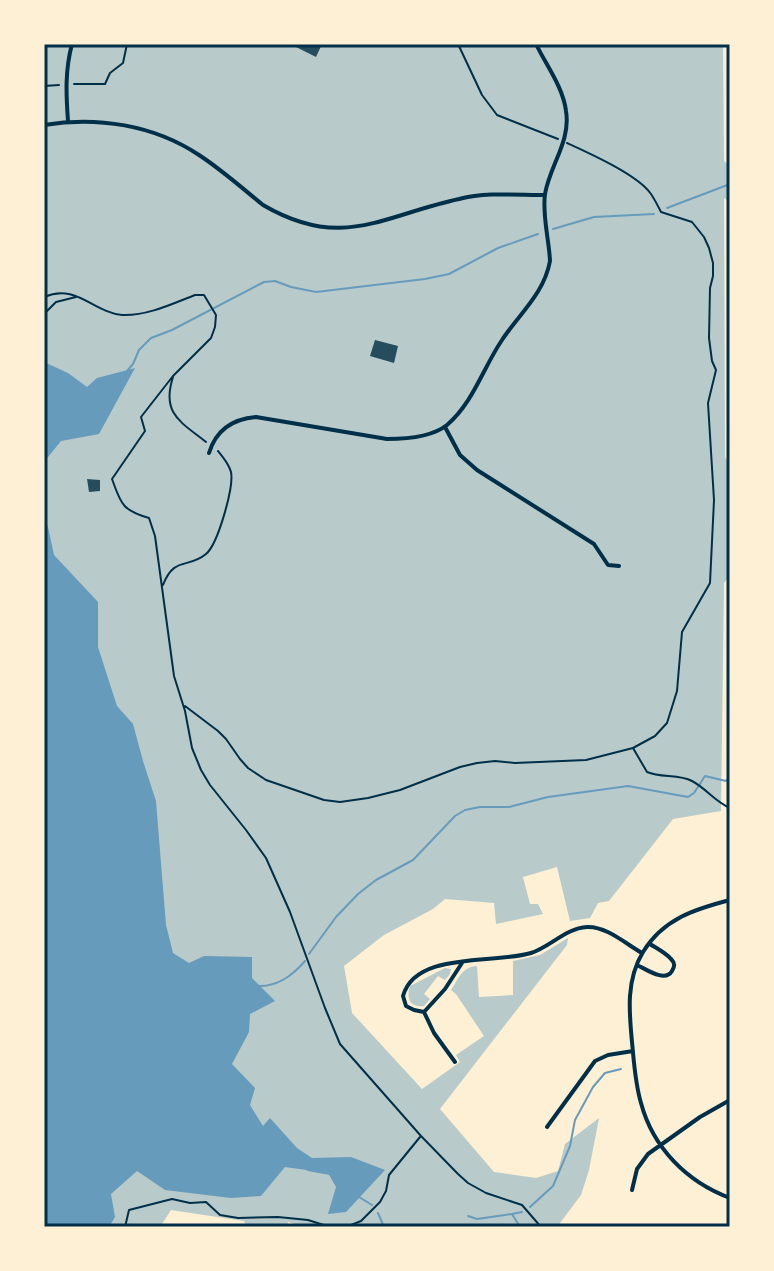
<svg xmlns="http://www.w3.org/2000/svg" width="774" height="1271" font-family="'IBM Plex Serif',serif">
  <rect width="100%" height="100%" fill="#fdf0d5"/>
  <path fill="#b9caca" d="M44,44H723L724,161L730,166V202L724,198L725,457L730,467V575L724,583L721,811L673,819L609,901L598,903L590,918L570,921L557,867L523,877L530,904H538L543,914L496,924L494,903L445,899L433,909L384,935L344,966L352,1013L422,1089L460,1062L456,1055L484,1036L456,994L451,990C459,979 461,967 477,966L479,997L513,995V961L540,955L568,938L567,945L440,1109L494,1172L536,1178L558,1171L565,1144L599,1118L589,1170L581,1195L557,1227H305L288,1222L287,1227H246L244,1221L171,1210L160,1227H44Z
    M445,968L451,969L450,974L445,980L438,976L424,994L430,999L424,1006C410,1008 406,998 410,986Z"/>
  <path fill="#669bbc" d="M44,362L68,373L87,387L97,378L135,368L99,434L61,441L44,462Z
    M44,518L48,527L54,555L98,602V647L117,706L133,724L143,761L156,801L166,925L173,953L189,963L204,956L252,957V978L275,1001L250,1014L249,1032L232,1064L255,1088L250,1105L263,1126L270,1118L297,1148L312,1158L351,1157L385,1170L346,1212L328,1214L336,1187L328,1173L285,1167L261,1196L231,1198L165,1190L137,1171L111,1194L115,1217L109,1227H44Z"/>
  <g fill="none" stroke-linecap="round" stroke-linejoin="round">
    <path stroke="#669bbc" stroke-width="2" d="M667,208L730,184
      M553,229L594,217L654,214
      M127,371L133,364L139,350L151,338L172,330L264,282L275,281L291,287L316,292L425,279L449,274L498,248L538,234
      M309,954L336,917L358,894L376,880L413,860L455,816L465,810L480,807H509L548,797L628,786L688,797L694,793L705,776L726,781L730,776
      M259,986C279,986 293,975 305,961
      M308,1170L330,1174
      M359,1197L372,1205
      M530,1207L553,1186L570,1146L575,1120L593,1087L605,1073L621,1069
      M378,1213L384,1227
      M512,1214L522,1212
      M468,1216L477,1219L512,1214L520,1227"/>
  </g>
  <path fill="#264d5e" d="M290,44H322L316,57Z
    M375,340L398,346L394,363L370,356Z
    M87,479L100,480V491L89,492Z"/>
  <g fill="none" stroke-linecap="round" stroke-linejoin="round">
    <path stroke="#003049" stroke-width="2" d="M458,44L482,95L497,115L558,139
      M74,84H105L110,73L123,63L127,44
      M44,86L59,85
      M567,143C589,153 638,175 651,194C655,200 658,206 661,212L692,222L704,237L709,248L713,263V276L710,288L709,338L712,361L716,370L708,403L714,500L710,583L682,632L677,691L667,723L655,736L633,748
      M44,297C76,283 93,312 122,315C147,316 172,304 195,295H204L216,315L215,327L211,338L173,376L141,417L145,431L112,479C121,503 121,510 149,518L155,536L174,676L185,711L192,748L201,770L210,785L246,830L266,858L290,912L325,1008L340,1044L421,1136L458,1174L468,1183L486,1193L522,1205L541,1227
      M44,314L56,302L76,297
      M173,377C161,414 181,422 206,442
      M163,585C174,556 188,569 206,554C218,544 234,487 231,472C229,464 223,457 218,451
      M185,706L218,731L226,739L240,759L248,768L266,780L324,800L340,802L368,798L400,790L460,767L477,763L495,761L515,763L586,760L633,748L647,772C661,778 679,774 692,781C707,789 714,801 730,808
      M125,1227L129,1210L172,1199L190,1203L206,1202L220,1215L238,1218L278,1217L308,1220L330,1227
      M346,1227L361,1221L380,1202L386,1191L389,1175L420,1137"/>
    <path stroke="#003049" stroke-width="4" d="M68,121C66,94 65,70 72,44
      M44,125C97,116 154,125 199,155C222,170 242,188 263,205C342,251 381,216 459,199C487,192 516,195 545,195
      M445,427L460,455L477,470L594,544L608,565L619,566
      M209,453C216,430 232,419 256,417L387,439C406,439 432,437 447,425C473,403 483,368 502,340C519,314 544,294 550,261C549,239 542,215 545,194C550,165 571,141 566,111C563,87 546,65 536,44
      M730,900C695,909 663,919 643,952C626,980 629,1011 632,1042C634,1062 635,1083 641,1103C653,1148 687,1182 730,1198
      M462,963L445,989L424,1012L414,1010L406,1006L403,996C415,951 495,964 531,953C550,947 566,928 587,927C606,926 626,944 642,953
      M637,965C646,969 665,983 672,971C675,966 675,963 671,959C666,953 656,948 650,944
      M424,1012L434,1033L455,1062
      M547,1127L595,1061L608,1055L633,1051
      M632,1190L637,1169L648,1154L700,1117L730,1100"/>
  </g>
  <rect width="774" height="1271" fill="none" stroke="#fdf0d5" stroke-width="92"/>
  <rect x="46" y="46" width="682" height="1179" fill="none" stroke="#003049" stroke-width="3"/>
</svg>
